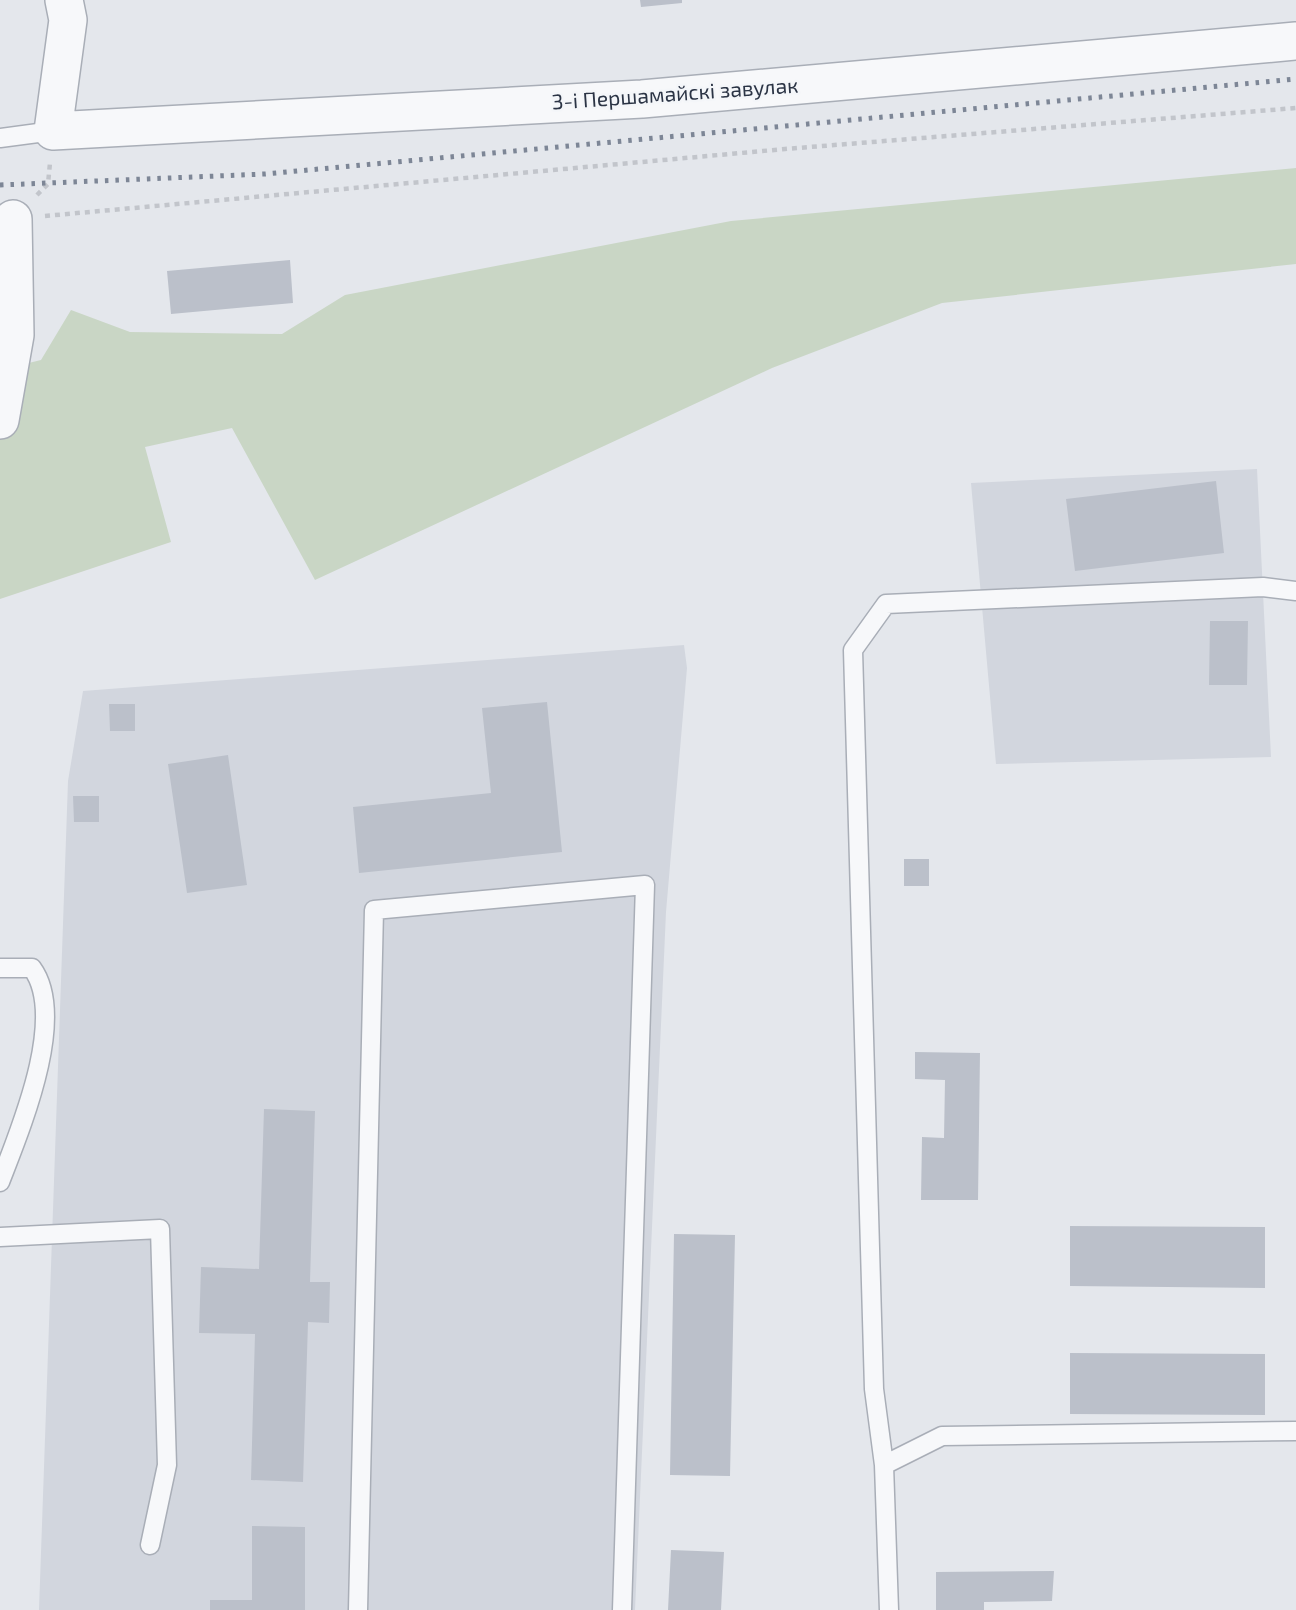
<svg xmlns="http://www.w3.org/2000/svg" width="1296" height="1610" font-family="'Exo 2',sans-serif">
  <rect width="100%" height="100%" fill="#e4e7ec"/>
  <path fill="#d2d6de" d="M1257,469L1271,757L996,764L971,483Z
    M684,645L687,668L666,912L635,1610H39L68,781L83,691Z"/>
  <path fill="#c9d6c5" d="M1296,168V264L942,303L772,368L315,580L232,428L145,447L171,542L0,599V370L41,360L71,310L130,332L282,334L345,295L731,221Z"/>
  <path fill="#bbc0ca" d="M640,0H682V3L641,7Z
    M290,260L293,303L171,314L167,271Z
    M1216,481L1224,553L1075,571L1066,499Z
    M1210,621H1248L1247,685H1209Z
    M547,702L562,852L359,873L353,807L491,793L482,708Z
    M109,704H135V731H110Z
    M228,755L247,885L187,893L168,764Z
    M73,796H99V822H74Z
    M904,859H929V886H904Z
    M915,1052L980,1053L978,1200H921L922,1137L944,1138L945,1080L915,1079Z
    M264,1109L315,1111L310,1282H330L329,1323L308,1322L303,1482L251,1480L255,1334L199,1333L201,1267L259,1269Z
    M1070,1226L1265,1227V1288L1070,1286Z
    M674,1234L735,1235L730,1476L670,1475Z
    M1070,1353L1265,1354V1415L1070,1414Z
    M252,1526L305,1527V1610H210V1600H252Z
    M671,1550L724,1552L721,1610H668Z
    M1054,1571L1052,1601L984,1602V1610H936V1572Z"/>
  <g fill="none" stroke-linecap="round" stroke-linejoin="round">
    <g stroke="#a9aeb7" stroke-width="21">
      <path id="service" d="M0,138L53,131
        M0,968H32C68,1017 20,1130 0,1182
        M0,1237L160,1229L167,1465L150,1545
        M884,1465L874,1389L853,650L886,604L1263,587L1296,591
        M358,1610L374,910L645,885L622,1610
        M889,1610L884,1465L942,1436L1296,1431"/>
    </g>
    <g stroke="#a9aeb7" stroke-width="40">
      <path id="minor" d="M64,0L68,20L53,131L642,99L1296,41
        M0,420L15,335L13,219"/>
    </g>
    <path stroke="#c2c5cb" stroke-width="4.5" stroke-dasharray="5 5" stroke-linecap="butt" d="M37,195L48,184L50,163
      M45,216L785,149L1296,108"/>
    <use href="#service" stroke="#f7f8fa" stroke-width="18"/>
    <use href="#minor" stroke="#f7f8fa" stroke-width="37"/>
    <path stroke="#7d8696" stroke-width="5" stroke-dasharray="3.5 7" stroke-linecap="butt" d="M0,185L265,174L1296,79"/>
  </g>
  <g text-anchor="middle" stroke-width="5" stroke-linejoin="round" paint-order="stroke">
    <g font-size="21" fill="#2b3445" stroke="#f4f6f9">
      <text transform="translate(675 94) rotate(-4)" y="7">3-і Першамайскі завулак</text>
    </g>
  </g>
</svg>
